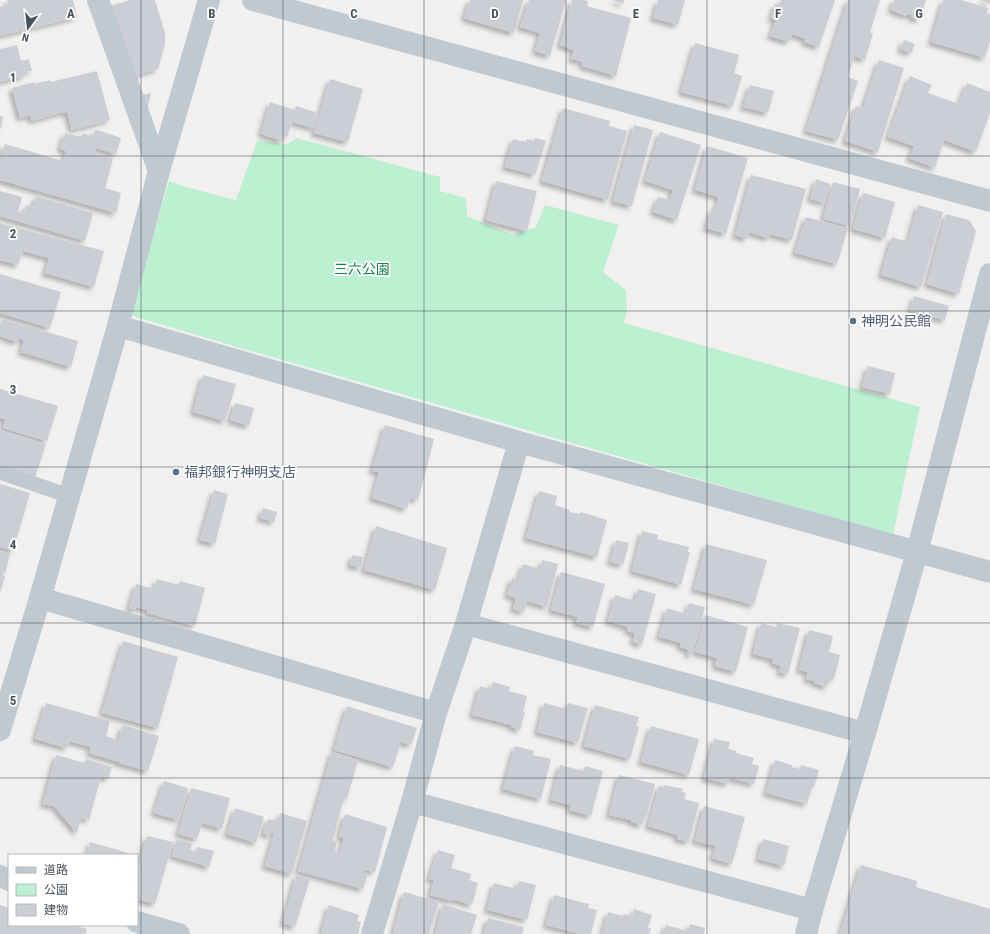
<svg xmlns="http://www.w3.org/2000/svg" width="990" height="934" font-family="'Roboto Condensed','Noto Sans JP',sans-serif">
  <defs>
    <filter id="shadow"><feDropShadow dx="-3.5" dy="3.5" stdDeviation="2" flood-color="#0004"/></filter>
  </defs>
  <rect width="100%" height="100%" fill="#f2efef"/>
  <path fill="#bcf0d1" d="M297,138L440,177V191L466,198L467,216L513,235L536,227L545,205L619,225L603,272L626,290L627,311L624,323L920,407L893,535L237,347L130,315L169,181L186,187L236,200L257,141L288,144Z"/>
  <path fill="#cbced4" filter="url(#shadow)" d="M7,0H73L77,17L0,36V7L8,5Z
    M130,0H155L165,33V44L158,69L131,77L111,6Z
    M470,0H523L514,33L464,18Z
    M529,0H566L550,56L535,51L540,33L520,27Z
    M572,0H584L588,1L587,6L631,18L616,76L582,66L583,62L571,59L574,50L560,45Z
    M612,0H624L623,4Z
    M658,0H685L678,25L653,18Z
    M781,0H835L819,47L804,42L806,39L792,34L789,42L770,36L776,20L771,18L775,4L780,5Z
    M848,0H880L870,32L873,33L865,60L854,56L848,77L858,81L838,140L806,131Z
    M894,0H926L919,20L911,17L912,15L907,14L906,16L891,10Z
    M943,0H961L988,8L987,13L990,14V40L985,58L931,42Z
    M979,0H990V4Z
    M904,40L915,44L911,53L900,49Z
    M695,43L739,55L734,73L742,76L733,106L681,92Z
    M17,45L21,61L29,59L32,71L24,72L25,76L0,82V49Z
    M879,60L904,68L878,152L845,141L856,106L863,108Z
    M97,71L110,120L72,130L67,112L60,113L32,121L30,115L20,118L12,88L35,82V84L50,80L51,82Z
    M910,76L932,85L928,93L959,104L967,83L990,92V113L976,152L944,140L935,168L909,158L914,146L888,137Z
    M330,79L363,89L348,142L314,133Z
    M750,85L774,91L768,113L743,107Z
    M151,93L147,110L139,96Z
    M270,102L295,110L296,106L318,113L314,128L292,122L287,137L283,136L282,141L261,134Z
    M563,108L610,121L609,126L627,131L608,200L542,181Z
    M0,116L3,117L1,128H0Z
    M634,125L653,130L632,206L613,201Z
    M95,130L101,131L121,138L116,154L96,148L95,153L113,159L105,188L121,193L116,213L0,180V160L5,144L63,161L66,151L60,149L65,133L81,137L83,133L93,137Z
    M660,132L701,145L677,220L653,212L658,197L670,200L673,190L645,181Z
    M535,138L546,141L535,175L505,167L513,139L526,142L527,139L534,141Z
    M707,146L748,158L726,234L706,228L712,209L715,210L719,197L695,190Z
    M751,175L806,189L792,240L770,234L768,238L749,232L747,239L735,235L737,229Z
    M816,179L830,184L825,203L810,199Z
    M496,181L537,191L527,231L486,220Z
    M833,182L860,189L850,226L823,219Z
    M0,191L22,197L18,212L24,213L26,205L33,207L36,196L93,213L85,241L0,216Z
    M863,193L895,202L885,238L853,229Z
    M918,205L943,212L921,287L881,275L892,237L908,242Z
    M946,214L969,220L976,231L959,294L927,284Z
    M806,217L848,228L837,264L795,253Z
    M0,223L104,251L94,287L45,273L49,258L23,251L18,265L0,260Z
    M0,274L61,292L50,328L0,313Z
    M914,296L949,306L945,320L910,311Z
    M2,319L78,341L71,367L21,352L24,340L19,338L17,342L0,336V325Z
    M868,366L895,373L890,394L862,387Z
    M203,375L236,384L225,421L193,412Z
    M0,389L58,406L47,441L3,428L5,419L0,418Z
    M235,403L254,408L249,426L230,420Z
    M385,425L434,439L418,500L410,498L407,509L372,498L379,472L372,471Z
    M0,430L46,444L35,477L0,466Z
    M0,484L30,493L13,551L0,547Z
    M214,490L228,494L215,544L200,540Z
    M539,491L557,496L555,505L570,510L569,512L580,514L581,512L607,520L597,557L526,538Z
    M263,508L277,512L274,522L260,518Z
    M376,526L447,548L435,590L364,570Z
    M642,531L658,535L657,539L689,547L688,552H690L681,585L632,571Z
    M616,540L629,543L623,565L610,562Z
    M706,544L767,560L754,605L694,589Z
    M0,551L10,554L5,573L0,572Z
    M352,555L363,557L361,568L350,565Z
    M542,560L558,564L547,607L527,601L524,612L513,609L516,598L507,595L512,578L518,580L523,564L540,569Z
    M561,572L605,584L593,627L576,623L578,617L551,610Z
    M0,574L5,576L0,593Z
    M157,579L179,585L180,581L205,588L195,626L147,613L148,610L136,607L135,610L129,608L136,584L154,589Z
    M638,589L656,594L642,645L633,642L635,633L627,631L628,627L608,621L615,595L635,601Z
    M689,603L705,607L692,655L687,654L689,650L680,647L681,643L659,637L667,608L686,614Z
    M705,615L748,627L736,672L715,666L717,658L695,652Z
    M761,623L776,627L777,623L800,628L788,674L779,672L781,666L772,663L773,659L753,654Z
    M809,630L833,636L829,652L840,655L834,679L830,678L827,687L814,683L815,681L806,679L808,672L799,670Z
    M123,641L178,657L158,728L102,713Z
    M493,682L510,687L509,691L527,696L523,712H525L520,730L511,727L512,725L472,715L480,686L491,689Z
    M46,703L110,721L106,736L118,740L123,725L159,736L148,771L119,763V762L89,753L91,747L69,741L67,748L35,739Z
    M544,703L566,709L568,703L588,708L578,743L537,732Z
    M595,705L639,717L636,726L639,727L630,759L584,746Z
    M347,706L417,728L411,745L401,742L393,767L334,750Z
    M651,726L699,739L689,775L641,762Z
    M714,739L730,742L728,749L737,751L736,753L754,758L752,764L759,766L754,784L730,778L728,784L704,778Z
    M515,746L534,751L533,755L551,759L541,799L503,789Z
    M332,752L358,760L347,799L344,798L333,840L337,842L335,851L340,853L344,838L339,836L345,814L387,827L375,872L365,870L364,873L368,874L363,889L298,871Z
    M56,755L85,763L86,759L112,767L108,779L101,777L89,820L81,818L77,833L54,806L43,804Z
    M775,760L792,765V767L800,769L801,765L819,770L814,787H812L807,804L766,793Z
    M560,765L584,771L585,766L603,771L591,816L569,810L571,805L551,800Z
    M619,775L655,784L646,817H644L642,825L631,822V820L609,815Z
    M164,781L188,788L179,820L154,813Z
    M664,785L683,789L682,792L686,793L684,799L699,803L689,842L677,839L678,835L648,826L659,786L664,787Z
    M191,788L230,798L222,829L202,823L197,839L178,834Z
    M704,806L745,817L732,864L712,858L716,846L695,841Z
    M235,808L264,817L256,843L227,834Z
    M280,813L307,821L292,874L265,866Z
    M268,819L277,821L273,833L271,832L269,836L263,833Z
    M147,836L173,842L155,904L137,899V871Z
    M177,839L192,844L190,850L196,852L197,847L214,851L209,867L172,856Z
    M763,839L789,846L784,866L758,859Z
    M90,842L132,854V855H87Z
    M438,850L455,855L451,868L471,874L469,880L478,883L472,905L452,899V901L430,895L434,880L429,879Z
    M861,865L917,881L916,887L990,909V934H840Z
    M296,875L310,879L295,927L283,923Z
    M519,881L536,885L527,920L487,910L494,883L516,889Z
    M404,892L439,902L429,934H393Z
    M554,895L589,904L588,908L597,910L591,934H580L546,925Z
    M443,904L477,915L471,934H435Z
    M0,905L9,908V925H72L87,929L86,934H0Z
    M329,905L359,915L357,921L361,922L358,934H321Z
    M634,909L652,915L648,928H651L649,934H602L608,912L623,916V914L632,916Z
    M488,918L524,927L522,934H484Z
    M690,924L705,928L704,934H663L666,925L688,931Z"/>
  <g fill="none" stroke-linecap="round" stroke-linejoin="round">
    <path stroke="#bfc9d1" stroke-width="15" d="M0,472L69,496"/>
    <path stroke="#bfc9d1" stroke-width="22" d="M98,0L159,171
      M118,326L519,442L990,572
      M40,598L436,713
      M466,624L865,733
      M412,802L812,910
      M0,876L9,880
      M137,922L179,934
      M372,934L412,802L436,713L466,624L519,442"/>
    <path stroke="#bfc9d1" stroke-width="22" d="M253,0L990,201
      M0,730L40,598L118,326L159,171L209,0
      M806,934L812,910L865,733L917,552L990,274"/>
  </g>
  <path fill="none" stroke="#46525d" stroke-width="1" stroke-opacity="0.55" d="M141,0V934M283,0V934M424,0V934M566,0V934M707,0V934M849,0V934M0,156H990M0,311H990M0,467H990M0,623H990M0,778H990"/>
  <g fill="#5c6f8a" stroke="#fff" stroke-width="1.5">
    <circle cx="853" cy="321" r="4"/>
    <circle cx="176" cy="472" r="4"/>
  </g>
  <g text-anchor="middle" stroke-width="3.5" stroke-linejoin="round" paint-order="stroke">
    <g font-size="14" fill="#14814b" stroke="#fff">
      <text x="362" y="274">三六公園</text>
    </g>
    <g font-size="14" fill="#4e5e75" stroke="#fff" text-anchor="start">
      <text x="861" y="326">神明公民館</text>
      <text x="184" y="477">福邦銀行神明支店</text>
    </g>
  </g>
  <g font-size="13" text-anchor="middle" font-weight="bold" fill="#46525d" stroke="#fff" stroke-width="3.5" stroke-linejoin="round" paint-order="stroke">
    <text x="71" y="18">A</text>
    <text x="212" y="18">B</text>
    <text x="354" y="18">C</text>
    <text x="495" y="18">D</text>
    <text x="636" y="18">E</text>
    <text x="778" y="18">F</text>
    <text x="919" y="18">G</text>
    <text x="13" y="82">1</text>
    <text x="13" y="238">2</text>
    <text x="13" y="394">3</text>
    <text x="13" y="549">4</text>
    <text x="13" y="705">5</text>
  </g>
  <rect x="8" y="854" width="130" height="72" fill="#ffffff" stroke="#b5babe"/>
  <rect x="16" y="867" width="20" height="6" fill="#bfc9d1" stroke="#b5babe"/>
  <text x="44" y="874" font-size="12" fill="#46525d">道路</text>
  <rect x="16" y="884" width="20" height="12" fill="#bcf0d1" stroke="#b5babe"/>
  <text x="44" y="894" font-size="12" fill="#46525d">公園</text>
  <rect x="16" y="904" width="20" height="12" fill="#cbced4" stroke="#b5babe"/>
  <text x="44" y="914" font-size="12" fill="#46525d">建物</text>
  <g transform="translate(28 28) rotate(195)" stroke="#ffffff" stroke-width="3" paint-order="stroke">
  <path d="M0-3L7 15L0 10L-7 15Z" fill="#46525d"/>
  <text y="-6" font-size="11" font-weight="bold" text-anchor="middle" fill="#46525d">N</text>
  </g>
</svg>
